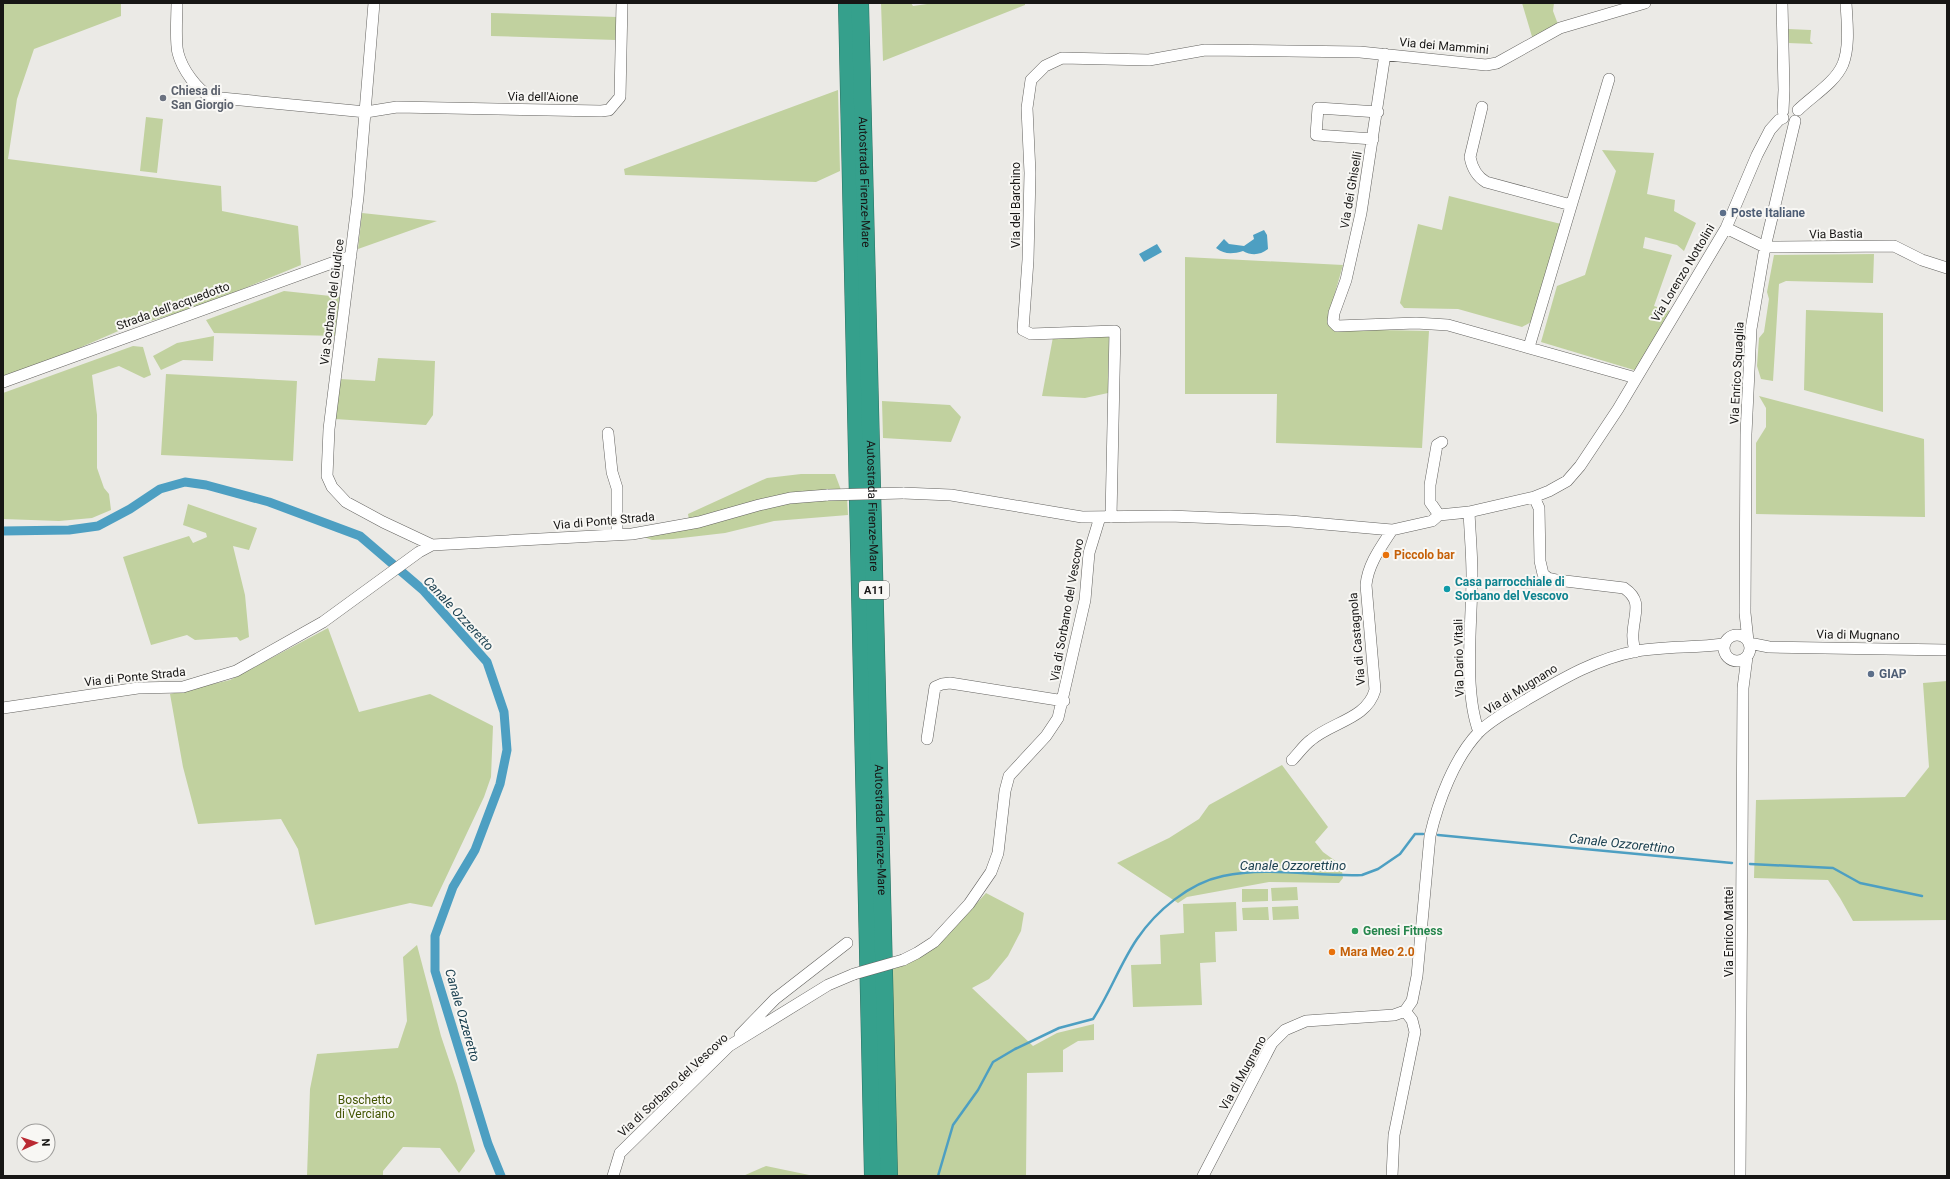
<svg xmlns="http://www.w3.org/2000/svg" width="1950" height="1179" font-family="Roboto,sans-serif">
  <rect width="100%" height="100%" fill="#ebeae6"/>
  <path fill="#c1d19f" d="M3,3H121V16L34,49L17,99L8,159L221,186L222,211L298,226L301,265L199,307L123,329L49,361L3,378Z
    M881,3H911L913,6L934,3H1025V5L883,61Z
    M1522,3H1554L1553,11L1559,27L1533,40Z
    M491,13L617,17L616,40L491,36Z
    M1788,29L1811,30L1810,41L1813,44L1788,43Z
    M838,90L840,171L816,182L625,175L624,169Z
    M146,117L163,119L157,173L140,171Z
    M1602,150L1654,153L1647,194L1675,200L1674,211L1696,223L1684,251L1677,245L1645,237L1643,248L1672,255L1654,306L1670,311L1639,367L1634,370L1541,342L1557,286L1585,275L1616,171Z
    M1449,196L1561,224L1533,321L1522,327L1458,309L1404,308L1400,303L1418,224L1442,230Z
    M362,213L437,221L358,249Z
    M1874,254L1873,283L1786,281L1779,284L1773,381L1761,379L1757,366L1759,338L1764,332L1769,299L1767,292L1774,255Z
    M1185,257L1343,265L1327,321L1332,329L1429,331L1422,448L1276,443L1277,394H1185Z
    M284,291L340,297L336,336L214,333L206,320Z
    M1806,310L1883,313V412L1804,390Z
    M214,336L213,361L183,360L161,370L153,356L177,343Z
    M1109,336L1108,393L1085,398L1042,396L1053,337Z
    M133,346L143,347L151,375L144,378L119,366L92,375L97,415V468L104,488L109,494L111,510L92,518L59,521L3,519V393Z
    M378,358L435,361L433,415L426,425L335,419L340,379L375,381Z
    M166,374L297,381L293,461L161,455Z
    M1759,396L1924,439L1925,517L1756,514V443L1766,427V408Z
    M882,401L950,405L961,417L951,442L883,438Z
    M801,474H835L841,490L689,520L688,514L767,478Z
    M847,498L848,515L774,521L725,533L673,539L652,540L644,537L781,501Z
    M188,504L257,528L249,550L233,546L245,595L249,637L240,641L237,637L195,640L187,635L151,645L123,557L189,536L193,543L207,537L206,533L183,525Z
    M328,628L359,712L430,694L493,726L491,777L484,797L432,907L410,903L315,925L298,849L281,819L198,824L183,767L170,694L230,680Z
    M1947,681V920L1853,921L1840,898L1828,880L1754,878L1756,800L1905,797L1929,767L1923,683Z
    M1282,765L1328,827L1315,842L1323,852L1341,865L1343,878L1339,883L1269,882L1187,897L1178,903L1117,863L1169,838L1199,819L1209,805Z
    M1297,887L1298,900L1272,901L1271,888Z
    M1242,889H1268V901L1242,902Z
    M986,893L1024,913L1021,931L1008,956L989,979L972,988L1033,1046L1057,1033L1094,1024V1040L1078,1041L1063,1050V1072L1027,1073L1026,1176H897L891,970L923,956L946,937Z
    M1236,902L1237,931L1215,932L1216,962L1200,963L1202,1005L1133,1007L1131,965L1161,964L1160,935L1184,933L1183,904Z
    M1298,906L1299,919L1273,920L1272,907Z
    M1268,907L1269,920H1243L1242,908Z
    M417,945L441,1036L457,1084L475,1151L459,1173L440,1148L403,1147L383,1171V1176H307L310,1089L317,1054L398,1048L407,1021L403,957Z
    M766,1166L814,1176H743Z"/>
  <path fill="#4d9fc2" d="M1264,230L1267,235L1268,249C1260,255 1252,256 1243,251C1233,254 1225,255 1216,248L1224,239L1229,244L1244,246L1254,239L1253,235Z
    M1157,244L1162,252L1144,262L1139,254Z"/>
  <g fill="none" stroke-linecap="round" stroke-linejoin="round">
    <path stroke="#4d9fc2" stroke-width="2.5" d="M1438,835L1732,863
      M1750,864L1833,868L1860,883L1922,896
      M938,1176L953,1125L978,1090L993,1062L1015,1049L1059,1028L1093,1019C1110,993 1120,964 1137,939C1156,911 1189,883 1223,876C1268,866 1317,877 1362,875L1378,869L1400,854L1415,834H1423"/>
    <path stroke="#4d9fc2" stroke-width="9" d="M3,531L69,530L98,526L130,509L160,489L185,482L206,485L269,502L360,536L423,590L487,662L504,712L507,750L500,784L475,850L453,887L435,936V971L488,1144L501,1176"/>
    <g stroke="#63625f" stroke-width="12">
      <path id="minor" d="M177,3C177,15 175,42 178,53C182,69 197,90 211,97L366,112L397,107L601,111L609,110L620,97L622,3
        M374,3L358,197L329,429L327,476L332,487L346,502L383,522L432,545
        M1782,3L1784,90L1783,111
        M1385,54L1361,213L1346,280L1334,313L1333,322L1337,326L1416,323L1448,325L1636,378
        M1482,107L1470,157C1472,168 1476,176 1486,182L1571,205
        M1798,110C1812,96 1835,83 1843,64C1850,46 1847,22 1846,3
        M1373,139L1316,135L1318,108L1378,112
        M1726,228L1765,247L1894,246L1922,260L1947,268
        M1529,347L1609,79
        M3,382L351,256
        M608,433L612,472L617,488V533
        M903,493L951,495L1082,517L1170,516L1290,521L1392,530L1432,521L1439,515L1469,512L1534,497L1549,491L1567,481L1580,466L1618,409L1726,228L1757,155L1770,130L1779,120L1783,118
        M1534,497L1539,508L1540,561L1543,574L1548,578L1557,580L1624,588C1643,601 1634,613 1633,633C1632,639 1634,646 1635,652
        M1469,512C1470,533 1472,555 1472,576C1472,622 1463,690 1479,732
        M1439,515L1430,502V485L1437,445L1442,442
        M1111,517L1115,331L1031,334L1023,330L1028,260L1030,173L1027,108L1031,80L1045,66L1062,58L1149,60L1205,50L1360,52L1486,65L1497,63L1560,28L1645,3
        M1724 648a13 13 0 1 1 26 0a13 13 0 1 1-26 0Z
        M1748,641L1745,613L1746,434L1751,329L1765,247L1795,121
        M1749,643L1769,647L1947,650
        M3,708L138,688L183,687L236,671L323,622L419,552L432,545L632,534L699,522L759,505L790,498L828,495
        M927,739L935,687L942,684L950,683L1064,701
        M1292,760C1298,754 1304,745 1311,740C1332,722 1367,719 1375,690L1366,585C1368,564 1381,547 1392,530
        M903,960L917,953L934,942L969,904L991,872L998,853L1005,791L1009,776L1046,736L1058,718L1085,600L1089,553L1100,517
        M740,1035L775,999L847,943
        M613,1176L620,1153L729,1046L828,985L854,974
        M1203,1176L1272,1043L1285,1030L1306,1021L1394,1015L1405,1011L1412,1001L1417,976L1430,836C1438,802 1454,758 1479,732C1492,719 1510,710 1526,700C1562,679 1595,659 1637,651C1665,646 1695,648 1724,644
        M1392,1176L1394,1135L1415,1032L1412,1020L1405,1011
        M1740,1176L1743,688L1747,657"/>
    </g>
    <g stroke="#2a7062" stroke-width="18">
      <g id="highway">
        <path d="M847,3L873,1176"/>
        <path id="s1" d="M860,3L889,1176"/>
      </g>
    </g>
    <use href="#minor" stroke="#fff" stroke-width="11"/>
    <use href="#highway" stroke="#35a08c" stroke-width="17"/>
    <g stroke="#63625f" stroke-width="12" stroke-linecap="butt">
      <path id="minor-bridge" d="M828,495L903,493
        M854,974L903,960"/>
    </g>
    <use href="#minor-bridge" stroke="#fff" stroke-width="11"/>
  </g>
  <circle fill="#6b7280" stroke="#f8f7f4" stroke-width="1.5" cx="163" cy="98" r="4"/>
  <g fill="#5c6f8a" stroke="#f8f7f4" stroke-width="1.5">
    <circle cx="1723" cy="213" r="4"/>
    <circle cx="1871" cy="674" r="4"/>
  </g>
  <g fill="#e8710a" stroke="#f8f7f4" stroke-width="1.5">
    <circle cx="1386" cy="555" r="4"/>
    <circle cx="1332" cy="952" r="4"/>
  </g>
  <circle fill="#0f9aa8" stroke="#f8f7f4" stroke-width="1.5" cx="1447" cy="589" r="4"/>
  <circle fill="#2e9e5b" stroke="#f8f7f4" stroke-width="1.5" cx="1355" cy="931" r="4"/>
  <g text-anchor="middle" stroke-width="4" stroke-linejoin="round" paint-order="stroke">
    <rect fill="#f8f7f4" stroke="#5a5a58" stroke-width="1" x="859" y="581" width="30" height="18" rx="3"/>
    <g font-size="11" font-weight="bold" fill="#171615">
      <text x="874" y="594">A11</text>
    </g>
    <g font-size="12" fill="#171615" stroke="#f8f7f4">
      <text transform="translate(1444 46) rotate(5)" y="4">Via dei Mammini</text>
      <text transform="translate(543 97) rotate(1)" y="4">Via dell'Aione</text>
      <text dy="4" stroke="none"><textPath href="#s1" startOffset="179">Autostrada Firenze-Mare</textPath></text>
      <text transform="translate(1351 190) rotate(-80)" y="4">Via dei Ghiselli</text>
      <text transform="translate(1016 205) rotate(-90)" y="4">Via del Barchino</text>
      <text transform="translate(1836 234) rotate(-1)" y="4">Via Bastia</text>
      <text transform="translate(1683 273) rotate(-59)" y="4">Via Lorenzo Nottolini</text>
      <text transform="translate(332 302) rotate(-83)" y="4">Via Sorbano del Giudice</text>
      <text transform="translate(173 306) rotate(-20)" y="4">Strada dell'acquedotto</text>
      <text transform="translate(1737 373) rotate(-87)" y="4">Via Enrico Squaglia</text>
      <text dy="4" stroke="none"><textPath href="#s1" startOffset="503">Autostrada Firenze-Mare</textPath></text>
      <text transform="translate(604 521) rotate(-5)" y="4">Via di Ponte Strada</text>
      <text transform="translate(1067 610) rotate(-80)" y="4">Via di Sorbano del Vescovo</text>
      <text transform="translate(1858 635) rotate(1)" y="4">Via di Mugnano</text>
      <text transform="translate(1357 639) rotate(-95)" y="4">Via di Castagnola</text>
      <text transform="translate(1459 658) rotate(-91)" y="4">Via Dario Vitali</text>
      <text transform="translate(135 677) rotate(-6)" y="4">Via di Ponte Strada</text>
      <text transform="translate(1521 689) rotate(-32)" y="4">Via di Mugnano</text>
      <text dy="4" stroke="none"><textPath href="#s1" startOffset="827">Autostrada Firenze-Mare</textPath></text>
      <text transform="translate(1729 932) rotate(-90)" y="4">Via Enrico Mattei</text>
      <text transform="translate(1243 1073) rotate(-61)" y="4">Via di Mugnano</text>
      <text transform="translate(673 1085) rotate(-43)" y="4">Via di Sorbano del Vescovo</text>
    </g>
    <g font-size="12" font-weight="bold" fill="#5b616d" stroke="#f8f7f4" text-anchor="start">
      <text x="171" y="95">Chiesa di<tspan x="171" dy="14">San Giorgio</tspan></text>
    </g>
    <g font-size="12" font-weight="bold" fill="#4e5e75" stroke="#f8f7f4" text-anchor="start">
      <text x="1731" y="217">Poste Italiane</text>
      <text x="1879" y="678">GIAP</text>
    </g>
    <g font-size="12" font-weight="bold" fill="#c56008" stroke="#f8f7f4" text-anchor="start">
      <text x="1394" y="559">Piccolo bar</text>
      <text x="1340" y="956">Mara Meo 2.0</text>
    </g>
    <g font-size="12" font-weight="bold" fill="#0d838f" stroke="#f8f7f4" text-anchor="start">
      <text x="1455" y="586">Casa parrocchiale di<tspan x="1455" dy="14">Sorbano del Vescovo</tspan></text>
    </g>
    <g font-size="12" font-weight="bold" fill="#27864d" stroke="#f8f7f4" text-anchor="start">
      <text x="1363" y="935">Genesi Fitness</text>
    </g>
    <g font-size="12" fill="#435503" stroke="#f8f7f4">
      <text x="365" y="1104">Boschetto<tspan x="365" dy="14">di Verciano</tspan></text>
    </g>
    <g font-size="13" font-style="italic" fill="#1d4252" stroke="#f8f7f4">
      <text transform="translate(459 613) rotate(47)" y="5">Canale Ozzeretto</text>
      <text transform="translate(1622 843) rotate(6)" y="5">Canale Ozzorettino</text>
      <text x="1293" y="870">Canale Ozzorettino</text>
      <text transform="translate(463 1015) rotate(74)" y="5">Canale Ozzeretto</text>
    </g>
  </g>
  <rect width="1950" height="1179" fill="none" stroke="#171615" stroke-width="8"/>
  <g transform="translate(36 1143) rotate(87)"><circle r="19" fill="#f8f7f4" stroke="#9e9d9b"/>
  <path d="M0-3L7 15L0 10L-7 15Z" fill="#ba2a33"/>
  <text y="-6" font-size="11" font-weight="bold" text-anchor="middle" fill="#171615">N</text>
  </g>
</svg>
